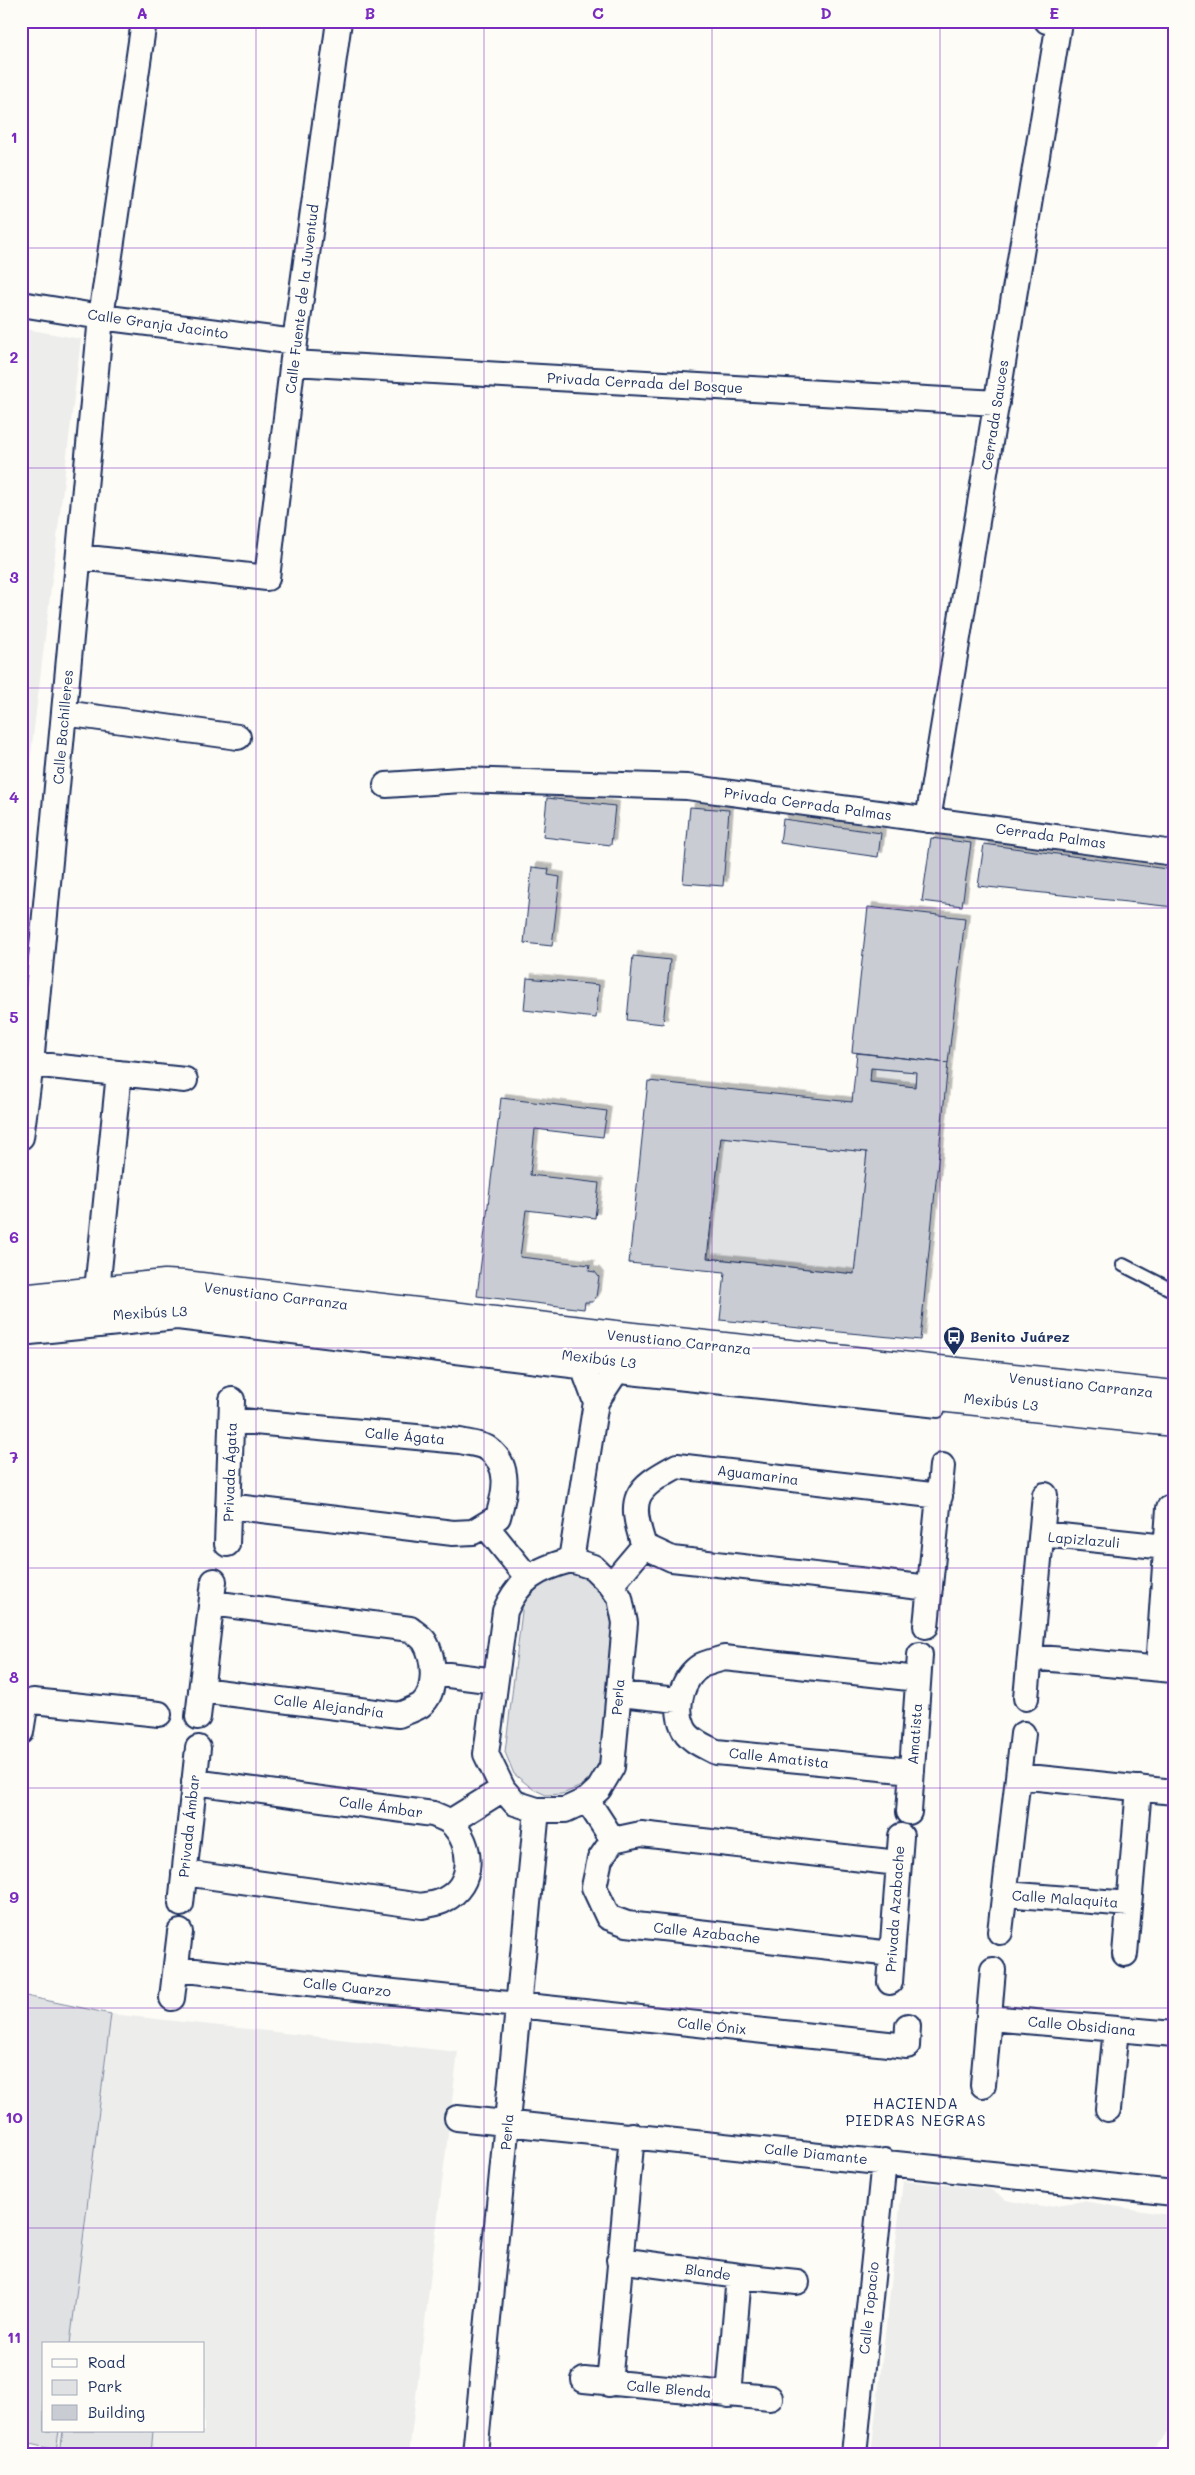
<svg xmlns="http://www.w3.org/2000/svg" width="1195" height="2475" font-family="Mali,sans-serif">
  <defs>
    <filter id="shadow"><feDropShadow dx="4.5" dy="-4.5" stdDeviation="0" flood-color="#0004"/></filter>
  </defs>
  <rect width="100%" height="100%" fill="#fdfcf7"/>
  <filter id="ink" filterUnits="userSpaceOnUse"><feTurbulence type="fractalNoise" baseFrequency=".02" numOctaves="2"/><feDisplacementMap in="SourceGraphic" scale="10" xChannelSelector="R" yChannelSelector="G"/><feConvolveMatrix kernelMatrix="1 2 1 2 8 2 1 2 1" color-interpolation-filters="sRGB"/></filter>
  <g filter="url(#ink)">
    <path fill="#edeeec" d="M21,328L81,339L21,837Z
      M111,2014L458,2052L409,2454H56L59,2431H204V2344H70Z
      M903,2181L990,2189L1006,2200L1042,2207L1083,2201L1174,2216V2426L1149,2454H871Z"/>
    <path fill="#e0e1e3" stroke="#7e88a0" d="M871,1068L916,1072L915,1087L870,1082Z
      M721,1137L867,1152L854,1274L708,1258Z
      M567,1571L580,1572L609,1593L618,1622L602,1753L593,1777L579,1787L562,1794L546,1795L533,1789L514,1774L505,1752L523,1603L531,1588Z
      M21,1995L111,2014L70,2344H44V2431H59L56,2450L21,2442Z
      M63,2431H153L151,2454H60Z"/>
    <path fill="#c9ccd3" stroke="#1b2f5e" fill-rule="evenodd" filter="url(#shadow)" d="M547,798L615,806L611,845L543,837Z
      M690,807L729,810L723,886L683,883Z
      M783,819L881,833L878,857L780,843Z
      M931,838L971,843L962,906L922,901Z
      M984,844L1174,870V907L978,886Z
      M532,867L549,869L548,875L560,877L552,946L524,943Z
      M868,907L965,918L948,1063L852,1052Z
      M633,956L670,960L663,1024L627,1020Z
      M527,978L599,985L596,1018L524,1010Z
      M857,1053L948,1063L920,1340L720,1320L725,1272L629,1263L648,1081L852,1102ZM871,1068L916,1072L915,1087L870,1082ZM721,1137L867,1152L854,1274L707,1258Z
      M501,1098L607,1111L603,1137L535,1129L530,1175L599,1183L595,1218L526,1210L520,1257L590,1265L589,1271L595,1272L599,1277L596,1297L593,1302H585L584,1309L477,1296Z"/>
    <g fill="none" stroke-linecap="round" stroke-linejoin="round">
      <g stroke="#1b2f5e" stroke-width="16">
        <path id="lane" d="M1123,1265L1174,1291
          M21,1339L177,1323L587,1373
          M610,1376L938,1411"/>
      </g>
      <g stroke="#1b2f5e" stroke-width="28">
        <path id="street" d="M21,304L101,317L295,342
          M293,363L997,403
          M79,557L267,578L295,342L339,21
          M64,713L238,737
          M386,785L461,780L687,787L1174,853
          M928,820L1059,22L1047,21
          M31,1064L185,1080
          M21,1137L31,1064L101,317L144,21
          M97,1290L119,1073
          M574,1343L596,1402
          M228,1506L453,1533L473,1532L498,1517C505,1493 512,1465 487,1448C480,1444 468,1443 460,1441L232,1420
          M486,1526L528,1578
          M1042,1534L1166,1547
          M227,1544L232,1400
          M571,1560L593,1567L611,1585L620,1598L625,1623L612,1767L599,1789L587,1800L565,1810H537L515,1803L503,1789L486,1754L505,1611C519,1579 537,1569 571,1560Z
          M571,1560L596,1402L621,1364L628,1348
          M611,1585L644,1546
          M930,1588L672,1559L644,1546C628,1498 634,1489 677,1466L940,1496
          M926,1626L942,1466
          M1030,1657L1173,1670
          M1158,1668L1169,1508
          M433,1673L495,1681
          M201,1690L399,1715C406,1712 415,1709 421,1705C437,1692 435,1659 425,1642C422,1637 415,1633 410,1629L212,1603
          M619,1694L678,1700
          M1026,1698L1045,1495
          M198,1717L214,1581
          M21,1732L25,1707L33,1701L159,1714
          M912,1771L716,1752C704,1746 688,1740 683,1727C674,1707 682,1677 702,1665C709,1662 718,1660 724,1658L918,1679
          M1019,1776L1174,1792
          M587,1800L613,1840
          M909,1812L920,1655
          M450,1822L503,1789
          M184,1873L422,1906C429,1904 438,1904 444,1900C475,1885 474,1844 450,1822C446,1819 438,1816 433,1814L194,1782
          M1005,1894L1129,1904
          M181,1904L198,1748
          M1000,1932L1023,1734
          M892,1954L627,1924L608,1917L594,1887L600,1859L613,1840L641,1834L898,1863
          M1125,1954L1139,1788
          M176,1969L907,2046L908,2026
          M890,1982L901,1836
          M172,1998L180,1932
          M990,2018L1174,2034
          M983,2085L993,1970
          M1108,2109L1116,2029
          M457,2118L1174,2193
          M619,2260L739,2276L797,2282
          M584,2380L770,2398
          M609,2384L632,2135
          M729,2395L739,2276
          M475,2454L537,1810
          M854,2454L884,2161"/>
      </g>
      <g stroke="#1b2f5e" stroke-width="31">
        <path id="primary" d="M21,1299L165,1284L184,1285L659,1340L1174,1395
          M21,1322L168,1307L590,1360L1174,1422"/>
      </g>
      <use href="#lane" stroke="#fdfcf7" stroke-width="12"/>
      <use href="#street" stroke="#fdfcf7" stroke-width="24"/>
      <use href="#primary" stroke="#fdfcf7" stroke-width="28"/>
    </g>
  </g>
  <path fill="none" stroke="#7b2cbf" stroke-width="1" stroke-opacity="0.55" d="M256,21V2454M484,21V2454M712,21V2454M940,21V2454M21,248H1174M21,468H1174M21,688H1174M21,908H1174M21,1128H1174M21,1348H1174M21,1568H1174M21,1788H1174M21,2008H1174M21,2228H1174"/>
  <defs>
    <g id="bus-pin" transform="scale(1.125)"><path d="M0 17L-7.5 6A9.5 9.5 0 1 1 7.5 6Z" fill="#1b2f5e" stroke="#fdfcf7"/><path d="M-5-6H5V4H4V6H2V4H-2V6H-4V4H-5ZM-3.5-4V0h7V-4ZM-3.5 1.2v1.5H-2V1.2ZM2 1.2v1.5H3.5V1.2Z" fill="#fff"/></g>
  </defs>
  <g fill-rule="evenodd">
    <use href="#bus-pin" x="954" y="1337"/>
  </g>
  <g text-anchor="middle" stroke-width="5" stroke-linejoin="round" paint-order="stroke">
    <g font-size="14" fill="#1b2f5e" stroke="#fdfcf7">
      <text transform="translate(302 299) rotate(-83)" y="5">Calle Fuente de la Juventud</text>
      <text transform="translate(158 324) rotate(8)" y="5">Calle Granja Jacinto</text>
      <text transform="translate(645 383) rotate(3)" y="5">Privada Cerrada del Bosque</text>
      <text transform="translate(995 415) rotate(-81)" y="5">Cerrada Sauces</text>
      <text transform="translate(63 727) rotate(-85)" y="5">Calle Bachilleres</text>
      <text transform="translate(808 804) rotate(8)" y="5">Privada Cerrada Palmas</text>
      <text transform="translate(1051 836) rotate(8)" y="5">Cerrada Palmas</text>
      <text transform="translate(276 1296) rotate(7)" y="5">Venustiano Carranza</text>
      <text transform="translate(150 1313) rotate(-3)" y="5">Mexibús L3</text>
      <text transform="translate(679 1342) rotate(6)" y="5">Venustiano Carranza</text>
      <text transform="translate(599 1359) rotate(7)" y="5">Mexibús L3</text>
      <text transform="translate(1081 1385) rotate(6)" y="5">Venustiano Carranza</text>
      <text transform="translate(1001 1402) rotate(6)" y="5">Mexibús L3</text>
      <text transform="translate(405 1436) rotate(5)" y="5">Calle Ágata</text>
      <text transform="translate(230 1472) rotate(-88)" y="5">Privada Ágata</text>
      <text transform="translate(758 1475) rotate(7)" y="5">Aguamarina</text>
      <text transform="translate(1084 1540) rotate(5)" y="5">Lapizlazuli</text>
      <text transform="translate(618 1697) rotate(-85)" y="5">Perla</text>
      <text transform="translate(329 1706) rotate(7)" y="5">Calle Alejandría</text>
      <text transform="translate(915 1734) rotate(-86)" y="5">Amatista</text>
      <text transform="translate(779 1758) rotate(6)" y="5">Calle Amatista</text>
      <text transform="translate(381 1807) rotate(8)" y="5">Calle Ámbar</text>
      <text transform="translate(189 1826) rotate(-84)" y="5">Privada Ámbar</text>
      <text transform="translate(1065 1899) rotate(4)" y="5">Calle Malaquita</text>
      <text transform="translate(895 1909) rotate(-86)" y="5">Privada Azabache</text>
      <text transform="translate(707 1933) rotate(6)" y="5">Calle Azabache</text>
      <text transform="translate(347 1987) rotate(6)" y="5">Calle Cuarzo</text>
      <text transform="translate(712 2026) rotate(6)" y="5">Calle Ónix</text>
      <text transform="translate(1082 2026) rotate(5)" y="5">Calle Obsidiana</text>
      <text transform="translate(507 2132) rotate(-85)" y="5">Perla</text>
      <text transform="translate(816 2154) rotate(6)" y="5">Calle Diamante</text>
      <text transform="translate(708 2272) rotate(8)" y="5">Blande</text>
      <text transform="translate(869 2308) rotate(-84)" y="5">Calle Topacio</text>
      <text transform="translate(669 2389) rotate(5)" y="5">Calle Blenda</text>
    </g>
    <g font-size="14" font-weight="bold" fill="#1b2f5e" stroke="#fdfcf7" text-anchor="start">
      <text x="970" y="1342">Benito Juárez</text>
    </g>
    <g font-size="15" letter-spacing="1" fill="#1b2f5e" stroke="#fdfcf7">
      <text x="916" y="2109">HACIENDA<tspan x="916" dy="17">PIEDRAS NEGRAS</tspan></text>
    </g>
  </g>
  <rect width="1195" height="2475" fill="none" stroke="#fdfcf7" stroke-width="55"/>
  <rect x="42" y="2342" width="162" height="90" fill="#fdfcf7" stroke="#a3aaba"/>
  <rect x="52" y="2359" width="25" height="8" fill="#fdfcf7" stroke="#a3aaba"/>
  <text x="88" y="2368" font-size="15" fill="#1b2f5e">Road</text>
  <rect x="52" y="2380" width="25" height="15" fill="#e0e1e3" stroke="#a3aaba"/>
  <text x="88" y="2392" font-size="15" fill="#1b2f5e">Park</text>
  <rect x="52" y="2405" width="25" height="15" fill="#c9ccd3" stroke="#a3aaba"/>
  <text x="88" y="2418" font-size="15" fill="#1b2f5e">Building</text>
  <rect x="28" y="28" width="1140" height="2420" fill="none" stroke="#7b2cbf" stroke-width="2"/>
  <g font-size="16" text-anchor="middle" font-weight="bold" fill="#7b2cbf">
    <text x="142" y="19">A</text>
    <text x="370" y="19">B</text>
    <text x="598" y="19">C</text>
    <text x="826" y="19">D</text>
    <text x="1054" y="19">E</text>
    <text x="14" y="143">1</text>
    <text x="14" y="363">2</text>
    <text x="14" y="583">3</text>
    <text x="14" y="803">4</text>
    <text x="14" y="1023">5</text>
    <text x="14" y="1243">6</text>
    <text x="14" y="1463">7</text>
    <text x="14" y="1683">8</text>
    <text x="14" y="1903">9</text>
    <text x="14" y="2123">10</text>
    <text x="14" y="2343">11</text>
  </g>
</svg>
